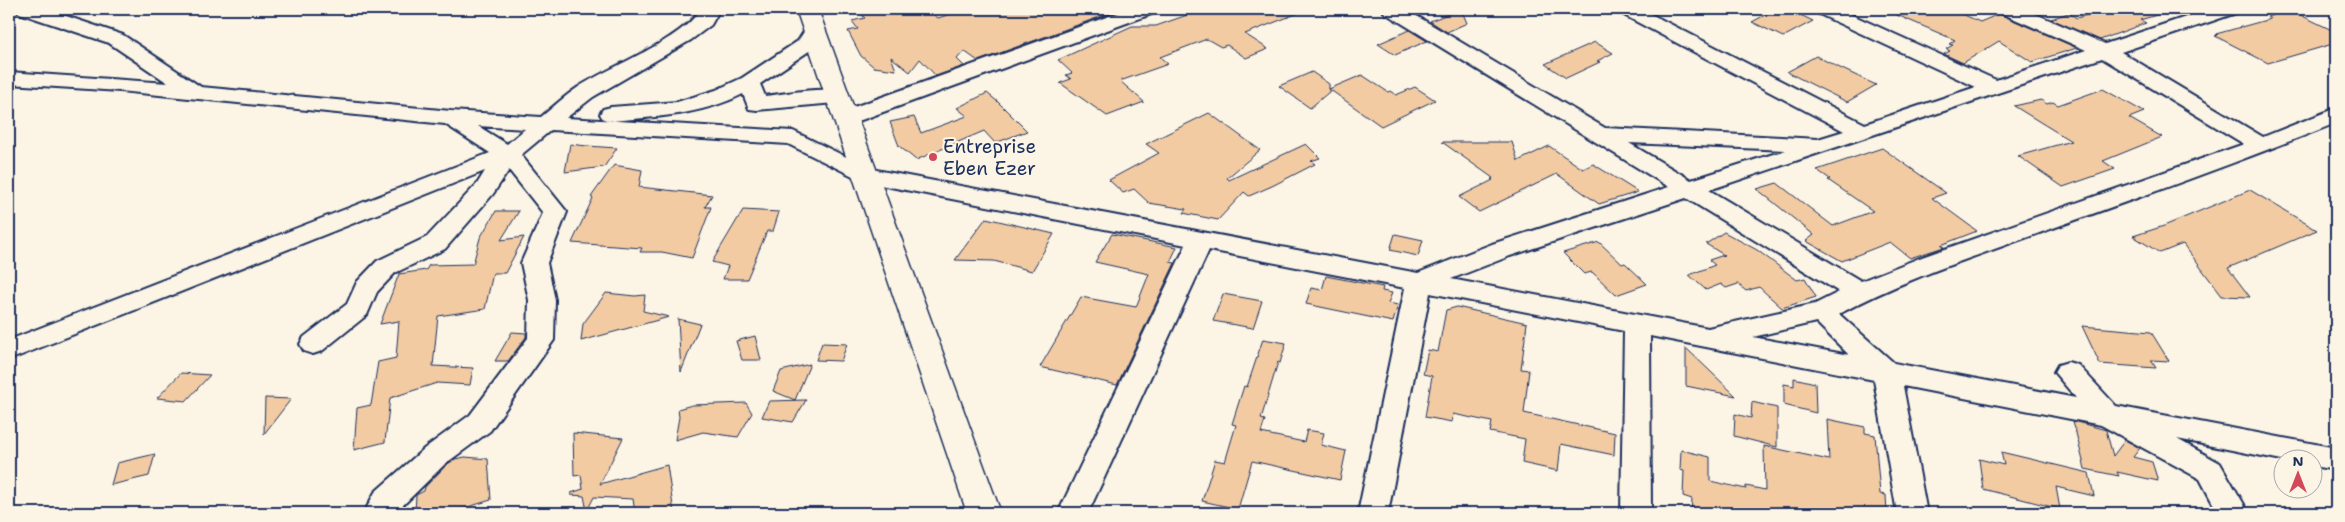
<svg xmlns="http://www.w3.org/2000/svg" width="2345" height="522" font-family="'Shantell Sans',sans-serif">
  <rect width="100%" height="100%" fill="#fcf5e5"/>
  <filter id="ink" filterUnits="userSpaceOnUse"><feTurbulence type="fractalNoise" baseFrequency=".02" numOctaves="2"/><feDisplacementMap in="SourceGraphic" scale="10" xChannelSelector="R" yChannelSelector="G"/><feConvolveMatrix kernelMatrix="1 2 1 2 8 2 1 2 1" color-interpolation-filters="sRGB"/></filter>
  <g filter="url(#ink)">
    <path fill="#f3cba3" stroke="#1b2f5e" d="M856,9H926L938,18L966,9H1116V11L978,61L964,51L957,59L964,66L936,76L920,59L910,72L891,57L896,70L874,67L861,56L848,31L858,29L852,21L865,18Z
      M1204,9L1306,10L1245,34L1268,49L1246,58L1227,45L1221,47L1207,39L1160,57L1168,64L1120,81L1144,102L1107,116L1060,83L1071,79L1066,75L1072,73L1058,60L1132,26H1156Z
      M1461,9L1467,23L1447,32L1430,21Z
      M1776,9H1788L1813,21L1783,37L1752,22Z
      M1883,9H1951L1980,22L1999,14L2077,48L2032,62L1999,41L1963,63L1944,54L1950,51L1946,49L1953,45L1949,44L1955,40Z
      M2106,9H2159L2160,14L2140,20L2146,23L2100,40L2051,19L2068,13L2077,18Z
      M2290,10L2336,32V43L2268,63L2215,36L2218,35L2216,34L2270,19L2267,17Z
      M1409,30L1427,41L1395,55L1378,44Z
      M1595,42L1613,53L1597,61L1600,62L1566,78L1545,64Z
      M1816,56L1840,68L1876,85L1847,102L1787,72Z
      M1312,72L1329,84V89L1362,75L1388,92L1390,91L1396,95L1415,87L1435,100L1381,126L1329,89V92L1310,108L1279,86Z
      M2103,89L2144,112L2129,118L2162,137L2103,161L2115,169L2063,187L2018,156L2071,141L2014,106L2041,100L2047,104L2053,102L2058,105Z
      M987,93L998,102L1027,131L995,143L984,131L916,160L899,146L890,122L914,117L921,133L967,116L957,108Z
      M1209,113L1260,150L1227,178L1229,180L1306,144L1320,158L1311,161L1315,164L1272,186L1249,196L1244,192L1218,220L1183,213L1186,209L1149,203L1134,189L1123,193L1109,180L1159,153L1146,144Z
      M1442,142H1512L1518,161L1549,146L1583,169L1593,164L1638,192L1599,204L1557,174L1479,212L1459,197L1493,180L1491,179L1493,178Z
      M570,144L587,146L617,148L604,167L565,172Z
      M1882,148L1946,193L1932,198L1977,231L1941,245L1944,247L1910,258L1890,242L1842,261L1806,241L1814,235L1757,189L1777,183L1833,226L1873,211L1828,180L1830,179L1817,170Z
      M614,165L642,170L639,187L712,195L705,207H711L692,258L662,252H640L642,248L572,243L593,198L591,197Z
      M2250,190L2317,230L2228,268L2250,297L2222,296L2183,244L2160,253L2133,236L2164,226Z
      M743,210L779,212L773,231H767L747,279H723L728,266L712,262Z
      M496,211H519L501,240L524,237L505,273H493L485,309L438,316L433,366L473,368L470,385L437,383L390,398L385,442L354,450L357,408L371,405L378,362L396,358L399,321L380,324L399,274L426,270L429,265L473,264L480,238Z
      M986,218L1054,234L1032,271L994,261L955,260Z
      M1724,232L1757,250L1797,280L1805,278L1816,297L1782,308L1759,287L1746,291L1738,284L1726,288L1721,284L1706,290L1689,275L1715,265L1709,260L1724,255L1706,244Z
      M1112,234L1177,247L1170,262L1175,263L1117,385L1040,367L1081,297L1136,307L1149,274L1095,262Z
      M1395,234L1423,240L1418,256L1390,250Z
      M1599,242L1622,264L1625,263L1647,284L1616,295L1592,272L1584,274L1563,253Z
      M1326,276L1383,287L1382,291L1392,293L1388,303L1398,305L1393,322L1306,304L1311,288L1322,290Z
      M606,293L635,296L645,295L643,311L669,317L581,341L583,324Z
      M1223,294L1262,301L1253,328L1213,321Z
      M1457,307L1527,323L1521,369L1529,370L1524,413L1615,433L1614,455L1561,444L1558,471L1522,463L1525,439L1490,432L1492,422L1453,414L1452,422L1425,417L1432,376L1423,374L1428,350L1438,352L1446,310Z
      M678,319L700,324L681,372Z
      M2082,326L2151,332L2169,361L2151,360L2156,368L2100,364Z
      M512,332L526,333V337L508,361H495Z
      M755,336L761,360H742L736,341Z
      M1263,339L1286,343L1280,363L1278,362L1261,419L1265,420L1261,433L1304,442L1307,430L1324,433L1321,445L1346,451L1340,480L1252,461L1238,509L1202,501L1215,460L1225,462L1236,425L1232,424L1244,386L1247,387Z
      M822,343L847,344L841,361L816,360Z
      M1686,348L1736,396L1686,386Z
      M810,364L795,400L773,391L781,371Z
      M181,373L210,375L186,401L157,398Z
      M1794,378L1815,383L1816,413L1784,405V384L1794,386Z
      M265,398L291,399L264,434Z
      M806,400L793,422L762,417L769,401Z
      M1752,402L1777,408V447L1734,436L1735,414L1751,418Z
      M746,403L752,413L738,437L703,432L675,440L679,417L678,409L692,405Z
      M1827,419L1865,427V433L1875,435L1880,494L1886,495L1887,513H1691L1692,499L1683,496L1684,471L1680,470L1681,450L1710,457V481L1746,489V486L1765,490L1764,446L1829,460Z
      M2073,421L2106,430L2113,456L2125,440L2140,448L2133,457L2152,462L2158,481L2117,472L2119,476L2085,469Z
      M573,433L623,438L600,484L667,465L674,513H635L633,499L594,497L587,511L584,496L571,495V493L583,489L581,475L574,476Z
      M2001,452L2089,473L2094,496L2056,487L2060,509L1983,489L1979,459L2004,465Z
      M155,454L149,476L111,485L117,463Z
      M465,457L488,459L491,500L448,513H415L416,495L424,491L425,487L446,465L455,459Z"/>
    <g fill="none" stroke-linecap="round" stroke-linejoin="round">
      <g stroke="#1b2f5e" stroke-width="4">
        <path id="minor" d="M16,9H45L123,35L201,87L451,111L541,117C553,107 565,96 577,88C608,67 685,39 700,9H720L711,25L691,40L593,97L566,118L793,131L871,169L1418,273L1492,244L1669,187L1385,13L1382,9H1405L1605,128L1818,139L1844,131L1620,13L1617,9H1641L1865,124L1976,87L1817,13L1814,9H1839L1996,80L2086,50L2001,13L1998,9H2024L2105,44L2210,9H2239L2236,13L2121,52L2263,137L2336,108V123C2239,162 2141,197 2042,232C1974,257 1903,279 1839,314L1894,363L2076,398L2054,372L2058,365L2068,362L2078,365L2116,406L2336,448V470L2312,466V460H2282L2177,439L2220,463L2249,513H2218L2200,479L2101,425L1903,386L1927,513H1897L1874,380L1650,336L1651,513H1621L1624,331L1430,293L1388,513H1358L1405,288L1209,250L1088,513H1058L1186,245L865,182L788,144L551,130L521,155L567,212L547,263L555,300L554,340L490,431L445,464L395,513H364L375,492L425,448L470,415L528,338L529,300L521,263L543,213L509,170L493,194L445,249L395,273L377,292L367,315L322,351L313,354L304,351L300,344L304,337L347,304L357,282L377,261L427,237L477,184L485,171L9,360V340L490,153L445,124L120,91L9,84V72L168,83L109,43L19,13ZM2102,58L2244,144L1922,257L1861,281L1709,190ZM478,126L525,129L507,144ZM1629,143L1786,150L1691,180ZM1686,198L1839,292L1815,304L1708,328L1451,279L1510,256ZM1816,322L1849,355L1753,337Z
          M1129,9H1157L1154,13L853,123L845,125L837,123L834,118L837,113Z
          M814,25L821,27L824,31L812,49L760,84L765,96C790,93 820,86 846,92L849,97L846,102L757,110L749,109L743,94C702,115 655,117 611,121L603,119L600,114L603,109L611,107L677,102L716,90L742,78L798,41L807,27Z"/>
      </g>
      <g stroke="#1b2f5e" stroke-width="3">
        <path id="tertiary" d="M796,9H818L1001,513H967Z"/>
      </g>
      <use href="#minor" fill="#fcf5e5" fill-rule="evenodd"/>
      <use href="#tertiary" fill="#fcf5e5" fill-rule="evenodd"/>
    </g>
  </g>
  <circle fill="#d1495b" stroke="#fcf5e5" stroke-width="2" cx="933" cy="157" r="5"/>
  <g text-anchor="middle" stroke-width="4" stroke-linejoin="round" paint-order="stroke">
    <g font-size="19" fill="#1b2f5e" stroke="#fcf5e5" text-anchor="start">
      <text x="943" y="153">Entreprise<tspan x="943" dy="22">Eben Ezer</tspan></text>
    </g>
  </g>
  <rect width="2345" height="522" fill="none" stroke="#fcf5e5" stroke-width="30"/>
  <rect x="15" y="15" width="2315" height="492" fill="none" stroke="#1b2f5e" stroke-width="2" filter="url(#ink)"/>
  <g transform="translate(2298 474)"><circle r="24" fill="#fcf5e5" stroke="#a2a6af"/>
  <path d="M0-4L9 19L0 12L-9 19Z" fill="#d1495b"/>
  <text y="-8" font-size="14" font-weight="bold" text-anchor="middle" fill="#1b2f5e">N</text>
  </g>
</svg>
